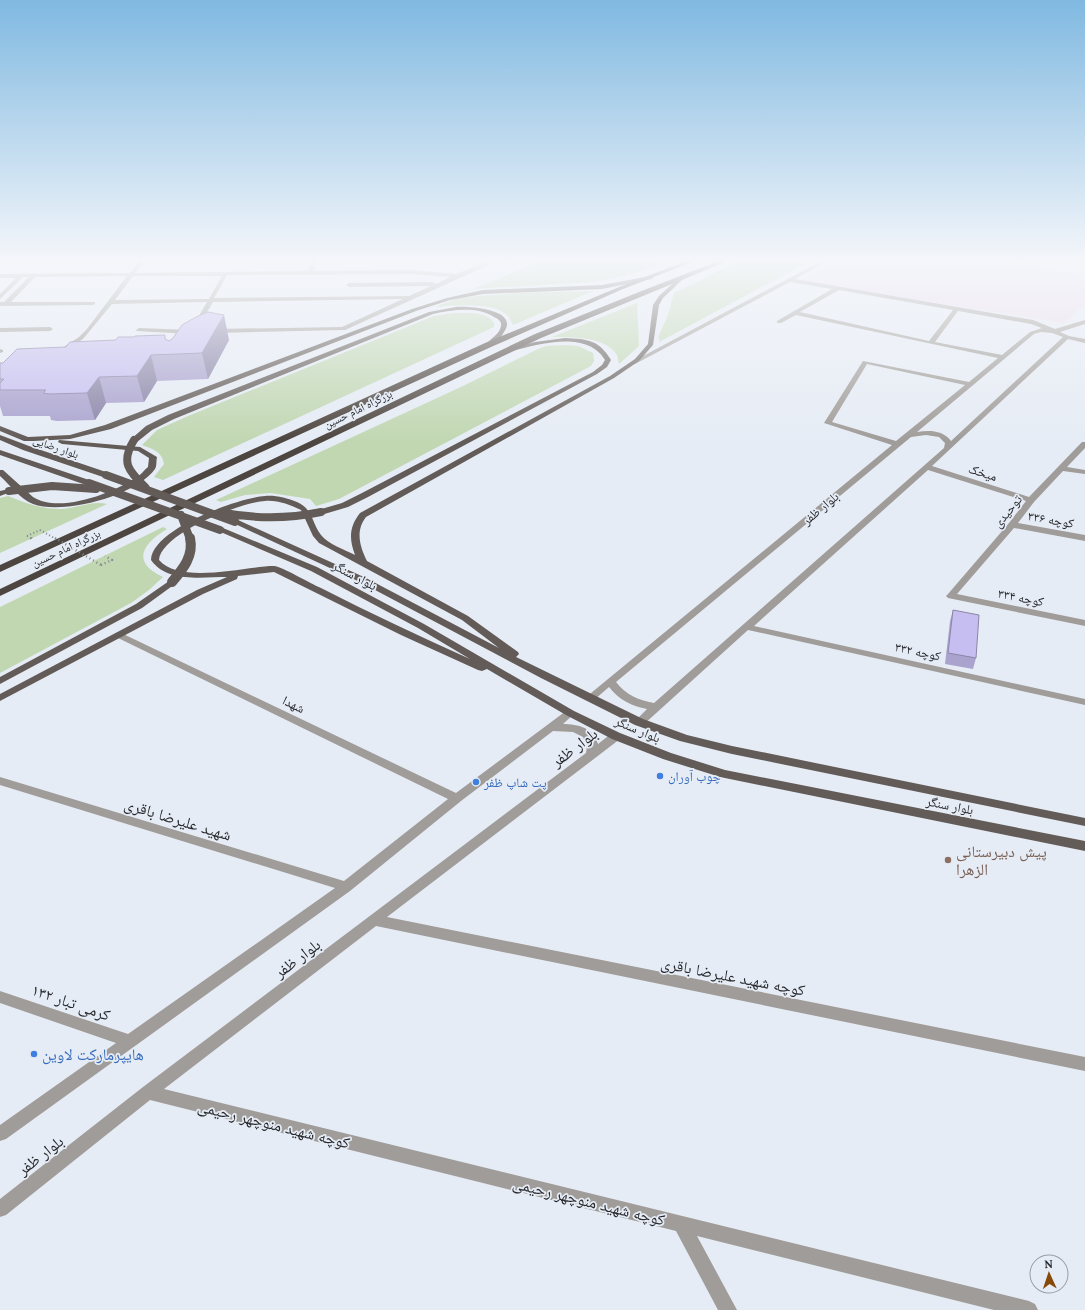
<svg xmlns="http://www.w3.org/2000/svg" width="1085" height="1310" font-family="Lora,'Noto Naskh Arabic',serif">
  <rect width="100%" height="100%" fill="#e6ecf5"/>
  <path fill="#eddbec" d="M842,258H971L1085,275V305L1064,323L799,281Z"/>
  <path fill="#c1d7b2" d="M549,258H674L632,274L593,282L473,289Z
    M746,258H816L659,342L660,339L658,338L668,315L674,293Z
    M593,291L513,325C511,321 509,316 506,314C492,302 453,305 435,307L456,299L478,296L519,293Z
    M637,303L639,346L619,364C618,361 618,357 617,355C606,336 570,337 552,337Z
    M454,313C466,313 488,311 494,323V327L163,480L154,477L164,464C162,451 152,449 142,445L157,430L188,416L434,316Z
    M566,345L578,346L593,353L594,361L591,366L339,499L316,506L310,499L271,493L245,495L221,502L216,500L463,386L540,348L546,346Z
    M8,496C25,503 42,509 60,509C75,509 92,500 107,504L0,553V498Z
    M163,527L167,529C142,544 131,562 163,577L149,590L131,603L0,673V607Z"/>
  <g fill="none" stroke-linecap="round" stroke-linejoin="round">
    <path stroke="#80848a" stroke-width="2" stroke-dasharray="1 2.5" stroke-linecap="butt" d="M27,536L32,539
      M27,536L40,530"/>
    <path stroke="#80848a" stroke-width="2.5" stroke-dasharray="1 3" stroke-linecap="butt" d="M31,538L33,540
      M101,565L112,560L105,556"/>
    <path fill="#a09c99" fill-rule="evenodd" d="M141,258H147L135,273L308,271L313,258H319L313,271L412,270L456,274L496,258H504L345,330L214,333L211,331L214,329L342,327L403,299L213,302L199,326L196,328L193,326L207,302L112,304L83,339L64,351L62,350V348L79,337L87,329L127,276L35,277L11,302H95V304L93,305L0,306V302H4L29,277H23L0,299V294L16,278H0V274L130,273ZM412,274L450,277L436,284L433,282L349,283L346,285L349,287L431,286L409,296L214,298L227,275ZM133,276H222L209,299L115,300Z
      M827,258H834L795,279L1033,320L1055,329L1085,320V324L1060,332L1069,336L1085,339V343L1068,339L932,466L1029,497L1082,442H1085V448L1067,467L1085,470V474L1063,471L1034,502L1018,523L1085,535V541L1014,528L957,594L1085,620V626L948,598L946,596L948,594L1009,523L1026,501L928,470L754,626L1085,699V705L748,630L643,725H635L634,722L647,709C632,706 619,700 609,687L594,700H586L585,698L892,445L824,423L863,361L969,382L998,358L796,315L781,323H777V321L832,289L790,282L635,364L630,363ZM839,290L953,310L929,341L800,312ZM958,311L1031,324L1042,328L1030,332L1002,355L935,342ZM1041,332L1052,333L1063,337L951,441C943,430 929,430 917,432L1034,334ZM867,364L965,385L896,441L832,422ZM926,435L939,437L945,443L944,448L654,703C638,700 626,695 616,682L911,437Z
      M0,328L50,327L53,329L50,331L0,332Z
      M139,328L190,330L193,332L190,334L137,331L136,330Z
      M0,349L3,350V352L0,353Z
      M119,632L456,793L566,711H574L575,713L563,724C578,724 594,728 598,744L612,733H620L621,736L620,739L387,917L1085,1057V1071L376,926L164,1089L1029,1301L1035,1304L1038,1310H994L697,1236L737,1310H718L676,1231L150,1100L6,1215L0,1217V1199L143,1087L586,753L587,746L583,737L573,732L553,731L461,801L350,891L6,1139L0,1141V1125L116,1043L0,1003V991L128,1034L335,888L0,785V777L344,881L448,799L116,637L114,635L116,633Z"/>
    <path fill="#625b57" fill-rule="evenodd" d="M682,275L685,277L684,278L663,298L659,305L653,345L639,361L614,378L366,517C355,531 360,547 367,561L468,616L518,652L519,654L516,657L643,719L687,735L732,746L1085,818V826L732,754L680,741L635,725L541,678L360,582L231,522L235,519L238,520L366,578L499,648L462,620L319,543L313,536L301,510C290,505 278,500 265,501C242,502 161,533 159,560C181,585 245,566 274,566C283,567 311,584 321,588C370,613 419,636 470,659L418,628L311,571L216,530L217,528H223L317,567L424,624L574,711L620,733L671,753L725,770L1085,841V851L720,777L663,759L612,739L566,715L487,669L482,671L478,670L401,635L274,572L238,576L237,579L203,594L0,701V694L197,590L227,577C202,577 167,583 151,560C152,529 238,498 265,496C275,495 287,498 297,502C314,510 311,522 321,535C328,544 345,550 355,555C349,539 349,527 360,513L610,376L635,359L648,344L653,305L659,296Z
      M650,276L653,278L652,279L602,289L483,294L450,300L416,311L111,429L70,439L34,441H24L0,431V426L28,437L70,435L105,425L412,309L447,298L483,290L602,285Z
      M456,307C468,306 520,309 504,332C501,338 494,345 488,347L485,345C490,339 500,334 501,326C502,321 498,319 494,317C476,306 453,310 433,314L174,419L152,430L137,442H131L130,440L146,426L168,415L429,312Z
      M565,338C588,339 599,340 611,360L607,367L597,374L368,497L348,507L321,515L318,514L317,512L318,510L342,503L362,493L593,372L602,365L605,360C587,330 540,344 512,351L509,349L535,342Z
      M0,435L29,446L109,473L110,475L106,477H103L23,450L0,440Z
      M59,440L140,447L157,457C156,461 157,466 155,469C136,496 63,515 33,504C20,499 10,485 0,476V470H3L33,497C59,514 114,493 137,477C141,475 144,470 148,467L149,458L138,451L62,444L58,442Z
      M0,450L92,481L93,483L92,485H86L0,455Z
      M9,489L13,491L0,496V491Z
      M172,579L177,582L175,584L142,608L0,684V677L136,604Z"/>
    <path fill="#4d453f" fill-rule="evenodd" d="M694,258H703L623,289L491,347L0,572V565L485,343L619,287Z
      M726,258H735L541,338L0,596V589L535,334L639,292Z"/>
    <path stroke="#80848a" stroke-width="2" stroke-dasharray="1 2.5" stroke-linecap="butt" d="M40,530L56,539"/>
    <path stroke="#80848a" stroke-width="2.5" stroke-dasharray="1 3" stroke-linecap="butt" d="M55,538L101,565"/>
    <path stroke="#625b57" stroke-width="8" d="M134,440C120,463 129,471 146,488
      M106,475L235,522
      M89,483L220,530
      M9,491L52,486L96,489
      M224,513C257,519 288,519 321,512
      M181,515L190,539"/>
    <path stroke="#625b57" stroke-width="10" d="M172,582C183,569 194,556 190,538"/>
  </g>
  <path fill="#aaa3ce" d="M166,339L169,341L229,340L208,379L157,381L144,402L106,403L95,420L57,421L51,420L50,416H3L0,406V363H3L66,347Z
    M953,610L976,658L973,669L945,664L950,621Z"/>
  <path fill="#8b85a8" d="M224,315L229,340L208,379L202,353Z
    M151,355L157,381L144,402L137,376Z
    M99,377L106,403L95,420L87,393Z"/>
  <path fill="#c6bef0" stroke="#8b85a8" d="M208,312L224,315L202,353L151,355L137,376L99,377L87,393L49,394L43,393L46,390H0V383L4,379H0V363H3L17,349L66,347L70,342L116,340L118,337H134L135,336L165,335V339L169,341L173,338L182,325L196,317Z
    M953,610L979,615L976,658L948,653Z"/>
  <linearGradient id="sky" x2="0" y2="1"><stop stop-color="#80b9e1"/><stop offset="0.59" stop-color="#f4f6fa"/><stop offset="1" stop-color="#f4f6fa" stop-opacity="0"/></linearGradient>
  <rect width="1085" height="441" fill="url(#sky)"/>
  <g fill="#3f7fe0" stroke="#e6ecf5" stroke-width="1.5">
    <circle cx="660" cy="776" r="4"/>
    <circle cx="476" cy="782" r="4"/>
    <circle cx="34" cy="1054" r="4"/>
  </g>
  <circle fill="#8d6e63" stroke="#e6ecf5" stroke-width="1.5" cx="948" cy="860" r="4"/>
  <g text-anchor="middle" stroke-width="3.5" stroke-linejoin="round" paint-order="stroke">
    <g font-size="11" fill="#26282c" stroke="#e6ecf5">
      <text transform="translate(358 409) rotate(-26)" y="4">بزرگراه امام حسین</text>
      <text transform="translate(56 447) rotate(19)" y="4">بلوار رضایی</text>
      <text transform="translate(66 548) rotate(-25)" y="4">بزرگراه امام حسین</text>
    </g>
    <g font-size="13" fill="#26282c" stroke="#e6ecf5">
      <text transform="translate(983 472) rotate(18)" y="5">میخک</text>
      <text transform="translate(820 508) rotate(-40)" y="5">بلوار ظفر</text>
      <text transform="translate(1007 511) rotate(-51)" y="5">توحیدی</text>
      <text transform="translate(1051 519) rotate(10)" y="5">کوچه ۳۳۶</text>
      <text transform="translate(355 575) rotate(28)" y="5">بلوار سنگر</text>
      <text transform="translate(1021 597) rotate(11)" y="5">کوچه ۳۳۴</text>
      <text transform="translate(918 651) rotate(12)" y="5">کوچه ۳۳۲</text>
      <text transform="translate(294 704) rotate(26)" y="5">شهدا</text>
      <text transform="translate(638 729) rotate(23)" y="5">بلوار سنگر</text>
      <text transform="translate(950 805) rotate(11)" y="5">بلوار سنگر</text>
    </g>
    <g font-size="13" fill="#366cbe" stroke="#e6ecf5" text-anchor="start">
      <text x="668" y="781">چوب آوران</text>
      <text x="484" y="787">پت شاپ ظفر</text>
    </g>
    <g font-size="16" fill="#26282c" stroke="#e6ecf5">
      <text transform="translate(574 747) rotate(-37)" y="6">بلوار ظفر</text>
      <text transform="translate(178 819) rotate(17)" y="6">شهید علیرضا باقری</text>
      <text transform="translate(297 958) rotate(-37)" y="6">بلوار ظفر</text>
      <text transform="translate(733 976) rotate(11)" y="6">کوچه شهید علیرضا باقری</text>
      <text transform="translate(71 1002) rotate(19)" y="6">کرمی تبار ۱۳۲</text>
      <text transform="translate(274 1124) rotate(14)" y="6">کوچه شهید منوچهر رحیمی</text>
      <text transform="translate(40 1155) rotate(-38)" y="6">بلوار ظفر</text>
      <text transform="translate(589 1201) rotate(14)" y="6">کوچه شهید منوچهر رحیمی</text>
    </g>
    <g font-size="16" fill="#785e54" stroke="#e6ecf5" text-anchor="start">
      <text x="956" y="857">پیش دبیرستانی<tspan x="956" dy="18">الزهرا</tspan></text>
    </g>
    <g font-size="16" fill="#366cbe" stroke="#e6ecf5" text-anchor="start">
      <text x="42" y="1060">هایپرمارکت لاوین</text>
    </g>
  </g>
  <g transform="translate(1049 1274) rotate(357)"><circle r="19" fill="#e6ecf5" stroke="#999ea5"/>
  <path d="M0-3L7 15L0 10L-7 15Z" fill="#864907"/>
  <text y="-6" font-size="11" font-weight="bold" text-anchor="middle" fill="#26282c">N</text>
  </g>
</svg>
